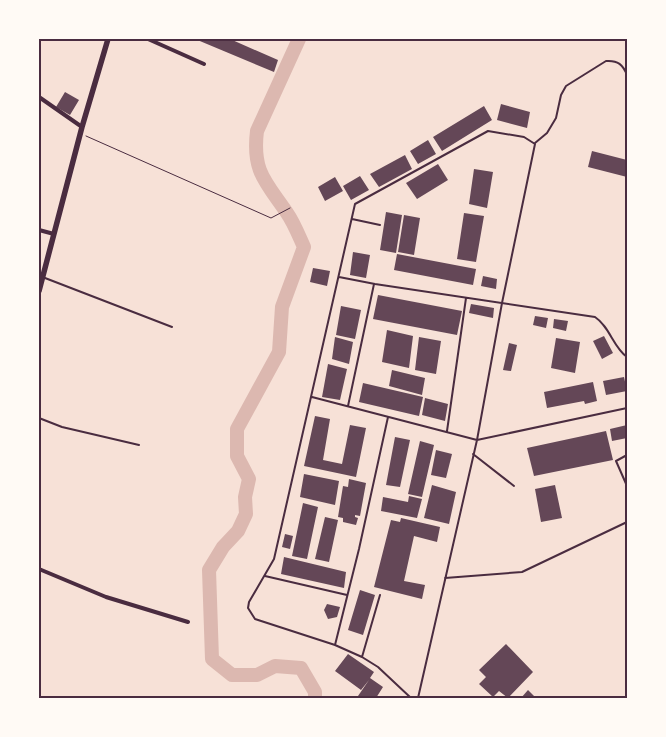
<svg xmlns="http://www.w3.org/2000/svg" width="666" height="737" font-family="'PT Serif',serif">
  <rect width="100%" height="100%" fill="#f7e1d7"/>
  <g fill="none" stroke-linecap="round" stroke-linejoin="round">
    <path stroke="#dcb8b0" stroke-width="14" d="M299,39L257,131C252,172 266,182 287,213C294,223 299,236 304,247L282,307L279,352L237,429V456L249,479L245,497L246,514L238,531L223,547L209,570L212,659L232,675H257L275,666L301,668L315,692V698"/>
  </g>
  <path fill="#644757" d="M195,39H230L278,60L274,72Z
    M65,92L79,100L70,115L56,107Z
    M501,104L530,112L527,128L497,120Z
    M484,106L492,120L442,151L433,137Z
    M428,140L436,154L418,164L410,151Z
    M592,151L627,160V177L588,167Z
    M405,155L412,169L379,187L370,174Z
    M438,164L448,180L417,199L406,183Z
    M474,169L493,172L487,208L469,204Z
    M360,176L369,190L351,200L343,186Z
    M335,177L343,191L325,201L318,187Z
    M386,212L402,215L396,253L380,250Z
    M464,213L484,216L476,262L457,259Z
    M404,215L420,218L414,255L398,252Z
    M353,252L370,255L366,278L350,275Z
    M397,254L476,269L473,285L394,270Z
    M313,268L330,271L327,286L310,282Z
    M483,276L497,279L496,289L481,286Z
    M378,295L462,311L457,335L373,319Z
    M471,304L494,308L493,318L469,313Z
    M341,306L361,310L355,339L336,335Z
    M535,316L548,318L546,328L533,325Z
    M554,319L568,321L566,331L553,328Z
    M387,330L413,336L409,368L382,362Z
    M604,336L613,353L602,359L593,341Z
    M335,337L353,342L349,364L332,359Z
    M419,337L441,341L436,374L415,370Z
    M556,338L580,342L575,373L551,368Z
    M509,343L517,345L511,371L503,370Z
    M328,364L347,369L340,400L322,397Z
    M392,370L425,378L422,395L389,386Z
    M624,377L627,391L606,395L603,381Z
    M593,382L597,401L585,404L584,401L547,408L544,392Z
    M363,383L423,397L419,416L359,402Z
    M425,398L448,404L445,421L422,415Z
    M315,416L330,419L323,460L342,464L350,425L366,428L356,477L304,466Z
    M627,425V438L612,441L610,429Z
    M606,431L613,460L534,476L527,448Z
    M395,437L410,440L400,487L386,485Z
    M420,441L434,445L422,497L408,494Z
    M436,450L452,454L446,478L431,475Z
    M304,474L339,481L335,505L300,497Z
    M349,479L366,483L360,516L355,515V517L358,518L356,525L343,522V518L338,517L343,486L348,487Z
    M432,485L456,492L449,524L424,518Z
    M555,485L562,518L541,522L535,489Z
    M409,496L422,499L417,518L381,511L383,497L408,502Z
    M303,503L318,507L307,559L292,556Z
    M325,517L338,520L329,562L315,559Z
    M401,518L440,527L437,542L414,536L404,581L425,585L422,599L374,587L391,520L400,522Z
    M285,534L293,536L290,549L282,547Z
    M284,557L346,572L344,588L281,574Z
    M360,590L375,595L363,635L348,630Z
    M327,604L340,607L337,617L328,619L324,610Z
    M506,644L533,672L508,698L499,691L493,697L479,684L486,677L479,670Z
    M348,654L374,672L370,678L383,687L376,698H362L358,696L369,680L361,690L335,671Z
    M528,690L536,698H521Z"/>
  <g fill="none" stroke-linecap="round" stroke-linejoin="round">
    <path stroke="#4a2c40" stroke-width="1" d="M86,136L271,218L290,208"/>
    <path stroke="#4a2c40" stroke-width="2" d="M535,143L547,133L556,118L561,95L566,86L606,61C618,60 623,65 627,75
      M352,219L380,225
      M339,277L375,284L595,317C610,327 613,347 627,357
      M45,278L172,327
      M312,397L477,440L627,408
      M348,406L374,284
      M39,418L62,427L139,445
      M447,431L466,298
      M473,454L514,486
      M627,455L616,461L627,486
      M265,576L347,595
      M445,578L522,572L627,522
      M335,645L359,549L388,417
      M362,657L380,595
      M411,698L378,667L362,657L335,645L255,619L248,608L249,602L274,559L355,204L488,131L524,137L535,144L502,303L477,440L418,698"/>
    <path stroke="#4a2c40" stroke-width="4" d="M148,39L204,64
      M39,97L82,127
      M39,230L54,234
      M39,569L106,597L188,622"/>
    <path stroke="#4a2c40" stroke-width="5.5" d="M39,291L82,127L108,39"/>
  </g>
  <rect width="666" height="737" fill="none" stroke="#fffaf5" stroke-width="80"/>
  <rect x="40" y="40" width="586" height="657" fill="none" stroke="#4a2c40" stroke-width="2"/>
</svg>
